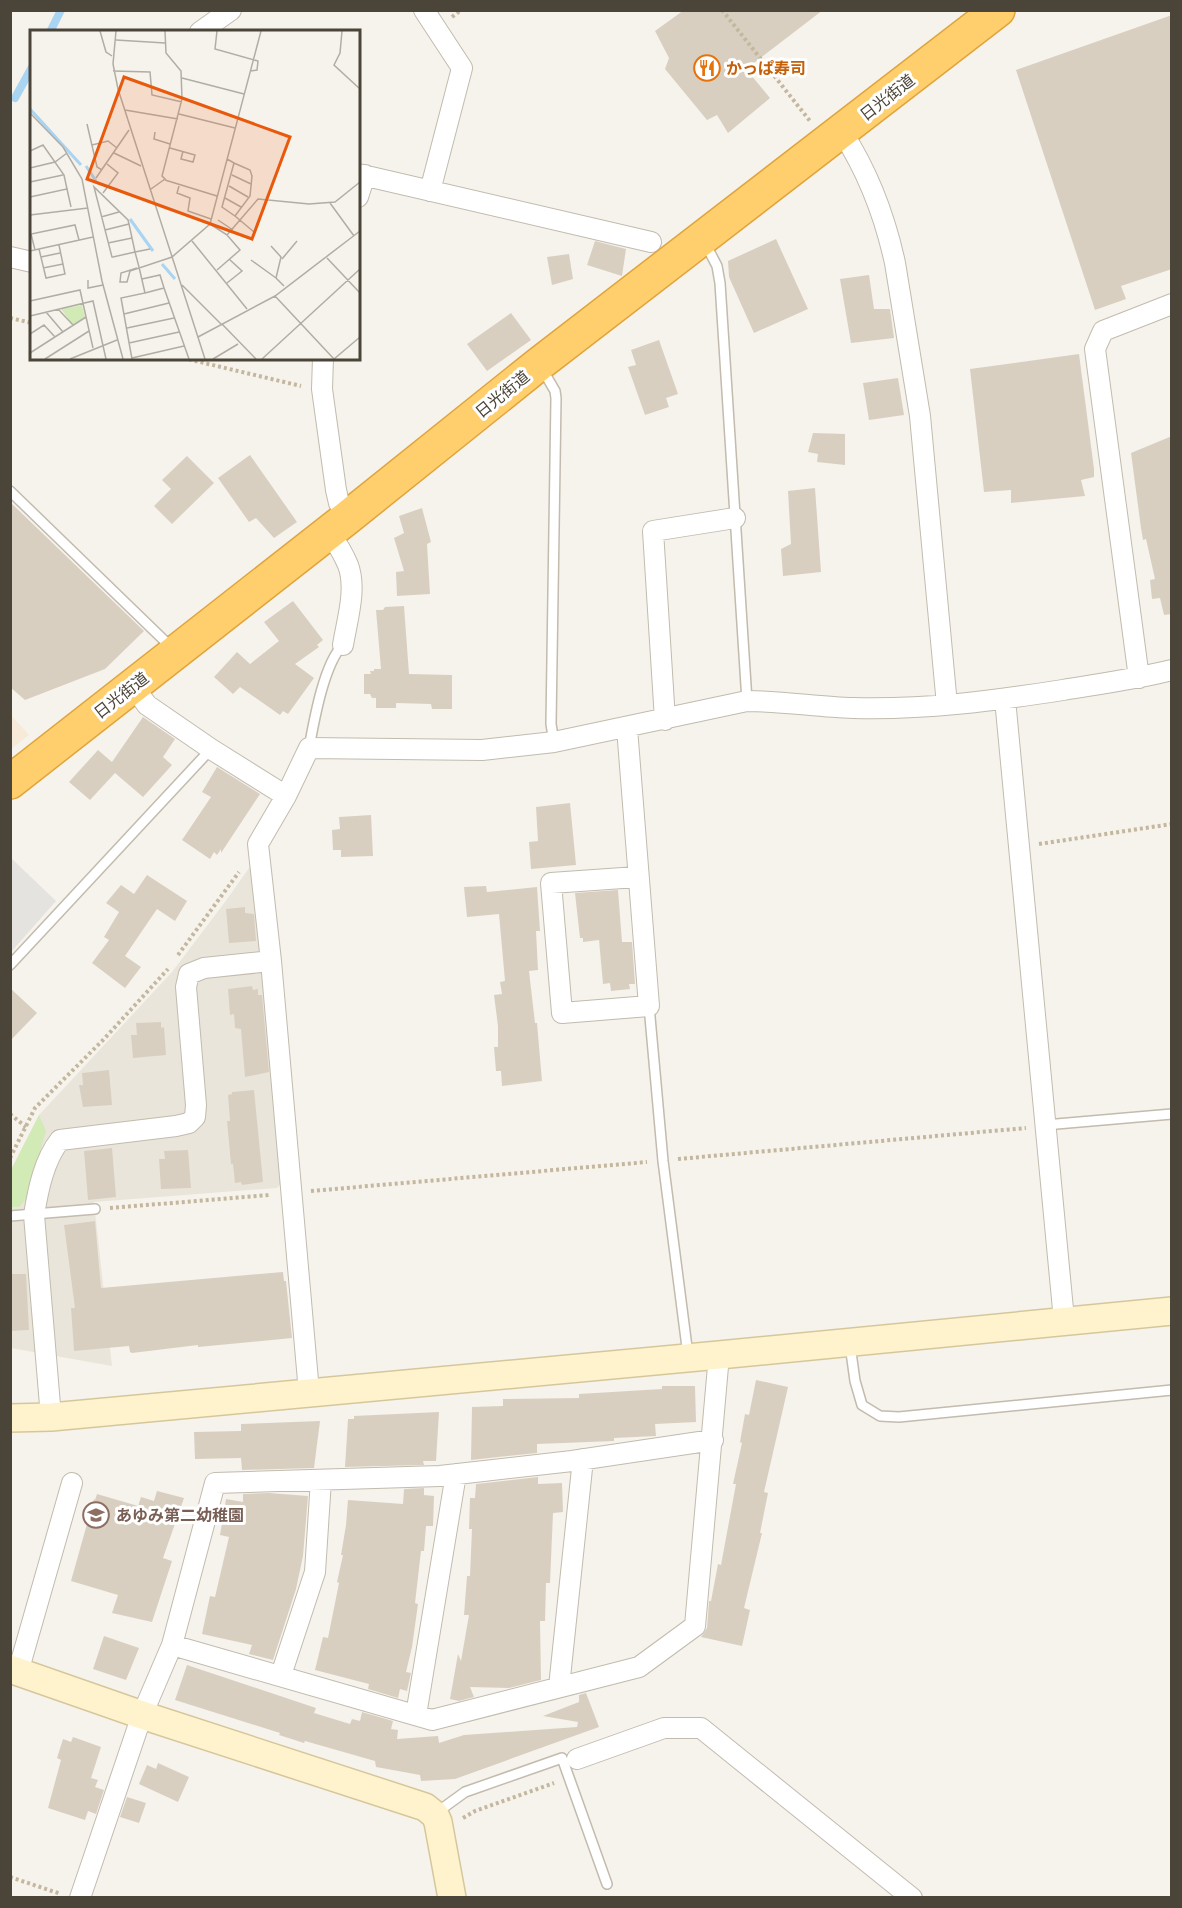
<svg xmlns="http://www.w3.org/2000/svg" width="1182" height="1908" font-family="Mulish,'Noto Sans JP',sans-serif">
  <rect width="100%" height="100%" fill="#f6f3ec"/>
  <path fill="#eae5da" d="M254,861L285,1179L277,1188L94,1202L112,1366L11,1348L10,1172L39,1115L172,972L225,902Z"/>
  <path fill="#f7ead8" d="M11,715L29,735L11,749Z"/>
  <path fill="#d2eab5" d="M39,1115L46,1131L26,1199L19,1207H11L10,1172Z"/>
  <path fill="#e5e3e0" d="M11,858L56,901L11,952Z"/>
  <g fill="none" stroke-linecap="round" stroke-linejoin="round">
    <path stroke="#a9d4f2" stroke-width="8" d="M50,32L61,10
      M15,98L32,67"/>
  </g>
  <path fill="#d8cfc1" d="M684,10H823L746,69L770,98L728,133L717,115L707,120L665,69L669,58L655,31Z
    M1172,15V269L1121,286L1126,299L1095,310L1016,70Z
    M776,239L808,309L754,333L729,277L728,261Z
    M595,241L626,249L622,276L587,265Z
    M569,254L573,279L552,285L547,257Z
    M869,275L874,309H890L894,338L851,343L840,279Z
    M511,313L531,340L487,371L467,344Z
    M659,340L678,394L666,398L669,407L645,415L628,367L636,365L631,350Z
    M1079,354L1094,469V477L1081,480L1085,496L1011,503V490L984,492L970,369Z
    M898,378L904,415L869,420L863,383Z
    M813,433L845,434V465L817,462L818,454L808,452Z
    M1172,436V614L1164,615L1160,598L1152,599L1150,580L1155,579L1146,539L1143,540L1141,528L1131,453Z
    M250,455L297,522L274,538L256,518L249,522L218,478Z
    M187,456L214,483L172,524L154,506L171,489L162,480Z
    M815,488L821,572L783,576L781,549L791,544L788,491Z
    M10,502L144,631L105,669L25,700L10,687Z
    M422,508L431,542L427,544L430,594L397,596L396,572L404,571L394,538L404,533L399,516Z
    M293,601L323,640L317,645L319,647L295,664L314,678L288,714L283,711L280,715L240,687L233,694L214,677L237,652L250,664L279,641L264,622Z
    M404,606L409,674L452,675V709H432L431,704L396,703V708H376V698H372L370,694H364V674H371L370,671H374V669H381L376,610H383L385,607Z
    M143,717L175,739L163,757L172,765L143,797L115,773L90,800L69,782L98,750L112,762Z
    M217,767L260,794L221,853V849L217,855L214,852L210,859L182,840L211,797L202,792Z
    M570,803L576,865L531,869L529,842L538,841L536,807Z
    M371,815L373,856L341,857V850H333L332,830L340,829L339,817Z
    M147,875L187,901L175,921L157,909L125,956L141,967L125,988L92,963L109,940L104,937L119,912L106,903L121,885L134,894Z
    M486,886L487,892L537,887L540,931H536L538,970L529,971L535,1023H537L542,1081L502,1086L501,1071H496L494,1047H498V1026L494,995L502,994L500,982L505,981L499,914L467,917L464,887Z
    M618,890L622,942H632L635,984H629L630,989L611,991L610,983L603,984L599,940L583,942V938H580L575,893Z
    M245,907V913L254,914L256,941L229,943L226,909Z
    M252,986L253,990L258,989V995H262L269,1072L245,1077L241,1029L235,1028L234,1014L230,1015L228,989Z
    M10,988L37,1013L10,1041Z
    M161,1022V1028L164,1027L166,1055L133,1058L131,1035H137L136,1023Z
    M109,1070L112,1105L83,1107L79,1085H83L82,1073Z
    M254,1090L263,1182L242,1185L241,1182L235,1183L233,1164H231L227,1121H230L228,1095L232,1094V1092Z
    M112,1148L116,1197L88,1200L84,1151Z
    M188,1150L191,1188L161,1189L159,1159H165L164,1151Z
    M95,1221L101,1288L283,1272L284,1281H286L292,1338L198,1347V1345L132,1353L130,1352L129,1346L74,1351L71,1308H75L64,1225Z
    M10,1274H26L29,1330L10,1331Z
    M756,1380L788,1387L764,1492L768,1493L760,1533H762L744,1608L750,1610L742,1646L701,1637L707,1628L709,1601H711L718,1564L721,1565L736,1484H733L742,1443L740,1442L745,1414L749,1415Z
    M662,1386H695L696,1422L655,1424L656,1436L614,1438V1441L537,1444V1453L471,1460L472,1407L503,1406V1399L579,1398V1394L662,1389Z
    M439,1412L436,1461H423L424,1465L345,1467L348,1419H354V1416Z
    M320,1421L314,1468L242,1470L241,1458L195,1459L194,1432L241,1431V1424Z
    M538,1477V1484L562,1483L563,1512L553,1513L550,1583H546L545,1621H540L541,1680L509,1688L470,1687L474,1697L459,1701L450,1699L458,1654L461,1661L469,1615H464L467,1576H470L472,1529H469L470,1498H475L476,1484Z
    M424,1488V1495L434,1496L433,1526H426L424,1551H421L415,1603L418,1604L412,1647L406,1672L411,1673L407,1691L400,1689L398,1698L368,1689L369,1684L315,1670L323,1637L328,1638L339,1583L337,1582L343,1555H341L346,1525L348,1500L403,1504L404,1489Z
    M157,1491L184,1498L163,1558L172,1561L152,1622L112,1613L118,1595L71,1581L94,1499L95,1500L97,1494L138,1506L141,1497L154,1501Z
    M269,1493L308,1496L303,1556L296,1589L273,1660L249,1654L252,1645L202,1634L210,1596L215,1597L229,1537L220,1535L226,1499L243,1502V1494Z
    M104,1636L139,1648L126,1680L93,1669Z
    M187,1665L316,1708L314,1713L350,1724L352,1719L360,1721L362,1712L393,1721L391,1729L398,1730L397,1739L438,1736L439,1743L464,1735L577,1727L578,1722L543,1716L579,1702V1695L586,1693L599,1727L455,1779L421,1781L420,1775L376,1767L375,1761L305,1741L304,1743L279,1735L280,1733L175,1700Z
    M73,1737L101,1747L91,1778L98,1780L95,1787L104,1790L96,1814L88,1811L85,1820L48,1808L61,1760L57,1758L63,1739L71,1742Z
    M158,1763L189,1777L178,1802L139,1784L147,1765L156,1769Z
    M127,1797L146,1803L139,1823L120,1817Z"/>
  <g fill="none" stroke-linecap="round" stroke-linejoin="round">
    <g stroke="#c2bbae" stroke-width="12">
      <path id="lane" d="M705,243L717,266L720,283L747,701
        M541,367L555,391L556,398L551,724L554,742
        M10,491L172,648
        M309,748C314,721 324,663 343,645
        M10,965L211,749
        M649,1006L663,1161L688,1355
        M1045,1125L1172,1114
        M10,1216L95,1209
        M850,1345L855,1381L862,1405L880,1416L899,1417L1172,1390
        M436,1813L465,1792L562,1758L607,1884"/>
    </g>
    <g stroke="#c2bbae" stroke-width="22">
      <path id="street" d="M424,10L462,68L430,191
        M200,32L231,10
        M842,132C868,172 885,217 895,263L920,416L947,705
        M358,174L651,242
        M358,197L365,175
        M10,257L32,262
        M323,358L322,389L336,490L339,503L347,518
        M329,532C336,542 343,553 348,565C357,589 347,620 343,645
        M1139,678L1095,349L1103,331L1172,304
        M133,686L147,705L211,749L286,796L309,748L482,750L554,742L747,701C783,701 818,707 853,708C924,710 993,701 1063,690C1099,684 1136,679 1172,670
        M1005,699L1064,1320
        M665,720L653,531L735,518
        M627,728L649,1006L562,1013L551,883L637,877
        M286,796L258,844L271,961L309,1392
        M51,1417L34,1215C38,1190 44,1160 60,1140L176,1126L189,1123L195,1117L196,1105L186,987L189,974L204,968L271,961
        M713,1440L572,1461L440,1476L215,1483L172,1645L432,1720L639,1667L695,1626L719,1355
        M18,1672L72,1483
        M281,1675L315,1572L321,1480
        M559,1687L583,1459
        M416,1715L456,1474
        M577,1759L664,1728H701L912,1898
        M80,1898L142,1715L172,1645"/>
    </g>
    <g stroke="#d6c79b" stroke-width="30">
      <path id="secondary" d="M10,1418L51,1417L719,1355L1172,1311
        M10,1669L142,1715L425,1807L435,1815L438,1822L452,1898"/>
    </g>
    <g stroke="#e0a43c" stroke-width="36">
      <path id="highway" d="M10,782L347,518L539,364L998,10"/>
    </g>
    <path stroke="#c4b79f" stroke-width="4" stroke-dasharray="3 3" stroke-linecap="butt" d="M722,10L810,121
      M452,17L461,10
      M30,89L32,90
      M10,318L32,323
      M183,358L301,386
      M1039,844L1172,824
      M178,955L239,872
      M10,1114L26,1127
      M10,1158L35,1108L104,1039L168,969
      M678,1159L1026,1128
      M311,1191L647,1162
      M110,1208L270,1195
      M463,1818L475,1811L554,1783
      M10,1877L61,1894"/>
    <use href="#lane" stroke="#fff" stroke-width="9"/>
    <use href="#street" stroke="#fff" stroke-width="20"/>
    <use href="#secondary" stroke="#fff3cd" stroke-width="27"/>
    <use href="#highway" stroke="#ffcf6e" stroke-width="33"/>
  </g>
  <defs>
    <g id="restaurant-ring" transform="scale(1.35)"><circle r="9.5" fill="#fff" stroke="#e8710a" stroke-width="1.5"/><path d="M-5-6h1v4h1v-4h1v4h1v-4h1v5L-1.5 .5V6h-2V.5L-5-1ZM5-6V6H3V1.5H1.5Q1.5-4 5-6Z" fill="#e8710a"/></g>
    <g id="school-ring" transform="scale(1.35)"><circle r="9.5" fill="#fff" stroke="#8d6e63" stroke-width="1.5"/><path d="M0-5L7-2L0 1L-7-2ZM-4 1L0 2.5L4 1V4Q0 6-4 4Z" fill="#8d6e63"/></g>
  </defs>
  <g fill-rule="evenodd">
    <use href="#restaurant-ring" x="707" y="68"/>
    <use href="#school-ring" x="96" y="1515"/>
  </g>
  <g text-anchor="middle" stroke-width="6" stroke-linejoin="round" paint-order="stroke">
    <g font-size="16" font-weight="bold" fill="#c56008" stroke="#fff" text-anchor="start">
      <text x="726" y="74">かっぱ寿司</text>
    </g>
    <g font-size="16" fill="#4b4439" stroke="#fff">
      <text transform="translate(887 97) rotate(-38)" y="6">日光街道</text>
      <text transform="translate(502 394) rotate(-39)" y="6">日光街道</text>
      <text transform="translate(121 695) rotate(-38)" y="6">日光街道</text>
    </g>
    <g font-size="16" font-weight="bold" fill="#785e54" stroke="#fff" text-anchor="start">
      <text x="116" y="1521">あゆみ第二幼稚園</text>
    </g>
  </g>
  <g transform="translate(30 30)">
    <rect width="330" height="330" fill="#f6f3ec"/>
    <path d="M52,275L55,287L43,295L31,279Z" fill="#d2eab5"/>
    <path fill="none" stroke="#a9d4f2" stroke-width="3" d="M0,79L51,135M56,136L66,151M100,189L123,221M132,234L145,249"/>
    <path fill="none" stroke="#b2ada4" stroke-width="1.5" d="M70,1L76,22L82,26M86,1L83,34L88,59L175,329M187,1L185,19L228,31L227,40L220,41M312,1L310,23L304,35L330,59M86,10L135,13M83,41L120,42L122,65L152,72M152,48L214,64M95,80L148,89M0,83L33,117L52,149L72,251L93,329M149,84L205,98M57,94L67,137L72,140M125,102L124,109L140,114M62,115L78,111L87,118M140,118L165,125L163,132L151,129L153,121M0,121L13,115L34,145L37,159L0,167M84,123L111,136M197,129L204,133L220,140L222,146L220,166L205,186L192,177L204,133M0,138L25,132L37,123M202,145L221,154M66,148L99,100M135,150L187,166M0,152L33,145M149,156L147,163L160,168L158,181L181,189M199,156L218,167M37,159L41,177M121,159L135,149L132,146L152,69L151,41L136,23L135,1M73,163L88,143L77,134M195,168L211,177M300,173L324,206M0,185L58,178M205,186L224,202M71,187L89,182M188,190L203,200M180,194L197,205L228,169L279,174L305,172L330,152M75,200L99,194M162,211L217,279M78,213L102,208M241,216L251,227L246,248L254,256M9,219L16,248L35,244L29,215M5,220L1,204L45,195L49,210M0,221L63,207M11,227L30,223M297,228L330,263M252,229L267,211M221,230L246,248M13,238L33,234M107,238L91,243L90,252H97L100,241L142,227L180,194L231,1M187,240L210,220L197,205M112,249L130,245L134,258M58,250V258L73,255M197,253L212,241L199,229M152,255L191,294M115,263L134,258L159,329M245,266L304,329M0,271L50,260L63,318M28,279L43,295M16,282L33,302M94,284L139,273M0,286L63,271L76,329M192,294L226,329M97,298L144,288M0,304L14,295L25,307M168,307L245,266L330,201M99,313L149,302M0,323L56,287M102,328L154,316M15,329L59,301M40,329L87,310M102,329L91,268L115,263L109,237L105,222L99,194L98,190L64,157L82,227H83L105,222L120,219M183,329L208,314M232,329L330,239M304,329L330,307"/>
    <path fill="#e8590c" fill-opacity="0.15" stroke="#e8590c" stroke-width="3" d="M94,47L260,107L222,209L57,149Z"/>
    <rect width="330" height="330" fill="none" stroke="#4b4439" stroke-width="3"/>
  </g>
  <rect width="1182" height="1908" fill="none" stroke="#4b4439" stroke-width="24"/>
</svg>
